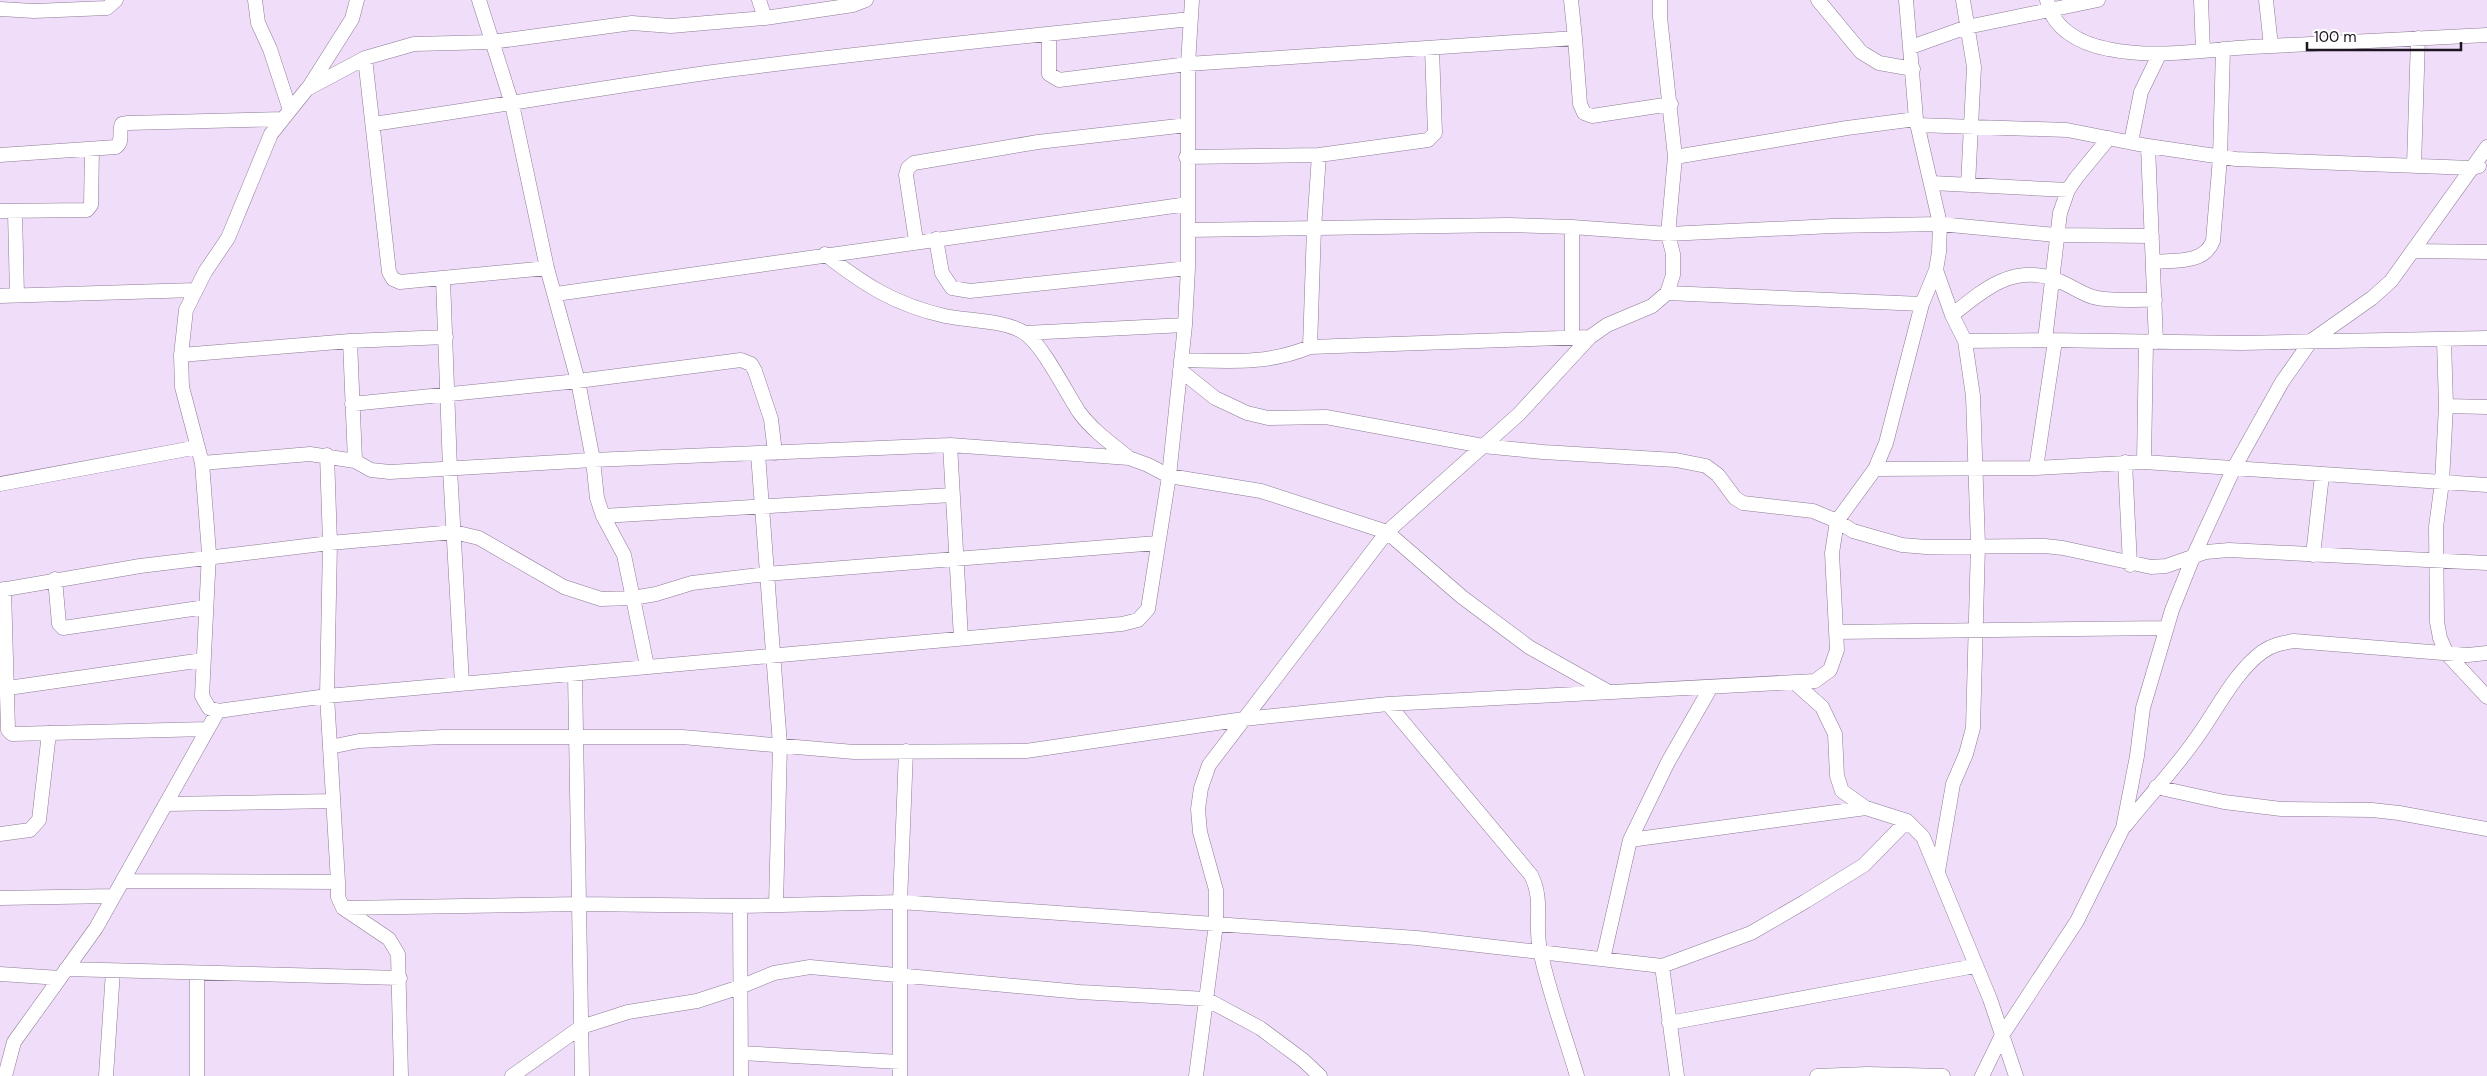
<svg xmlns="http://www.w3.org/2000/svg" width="2487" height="1076" font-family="'DM Sans',sans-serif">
  <rect width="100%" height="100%" fill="#f0ddfa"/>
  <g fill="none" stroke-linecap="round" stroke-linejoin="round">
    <g stroke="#8c7b95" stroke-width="15">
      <path id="minor" d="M255,0L258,23L270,49L290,110
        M479,0L512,104L547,268L578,381L593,460L597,498L603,516L624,555L647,666
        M759,0L765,18
        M866,0L853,5L765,18L671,26L632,23L492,42L414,44L365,58L307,89L271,134L228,238L205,272L186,310L181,355L182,387L202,463L209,553L202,696L209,708L218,711L327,696L1122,624L1138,620L1148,609L1169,476L1185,325L1188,268V64L1192,0
        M1818,0L1861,52L1879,63L1913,69
        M1963,0L1974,67L1968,185
        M2047,0C2052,29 2081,44 2108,49C2155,59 2203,50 2251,47C2330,43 2408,39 2487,35
        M2201,0L2203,51
        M2266,0L2271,46
        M0,9L34,11L107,8L116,0
        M1049,34V74L1059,80L1188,64L1575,38L1571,0
        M1575,38L1580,104L1584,113L1592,116L1671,104
        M1911,47L1967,27L2098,0
        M365,58L389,272L393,279L400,282L547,268
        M309,87L352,19L357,0
        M373,124C486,108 599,88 713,72C872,51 1031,36 1191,19
        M1917,125L2067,130L2148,146L2236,159L2472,168L2479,166
        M2131,142L2141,92L2159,55
        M2148,146L2156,342
        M0,155L116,147C124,141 118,132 122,124L128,123L283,119
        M1186,157L1319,155L1428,140L1435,133L1432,49
        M1675,157L1847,128L1916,119
        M2414,166L2418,38
        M1932,183L2068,190
        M0,211L87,210L91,205L92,149
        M15,212L17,295
        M1188,230L1508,225L1572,227L1668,234L1832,226L1940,224L2056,235L2152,236
        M936,239L942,273L952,288L970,291L1188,268
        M916,241L906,175L908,168L914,163L1038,142L1187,125
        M2414,251L2487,252
        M825,254C864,285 896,305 945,316C968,321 1007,320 1026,334C1043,346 1066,392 1079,412C1092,430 1112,444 1129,458
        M2154,262C2176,260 2204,264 2213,241L2220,158L2223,49
        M1936,270L1952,315L1965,341L1973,396L1978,545L1973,728L1966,754L1953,784L1938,871
        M443,279L450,469L462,684
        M1667,293L1922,304
        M556,294L1188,204
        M0,296L196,290
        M1952,315C1981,292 2010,265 2051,278C2066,282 2079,293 2093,297C2112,302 2136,299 2155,300
        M1025,333L1185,325
        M1572,337V227
        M2045,340L2060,213L2068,190L2076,178L2109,138
        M2444,340L2446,406L2442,482L2436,527L2437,622L2440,638L2447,654L2487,697
        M350,341L355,461
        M1965,341L2045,340L2242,343L2487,338
        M1310,347L1314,228L1319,155
        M181,355L350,341L446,337
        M1181,360C1228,361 1266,365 1310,347L1590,337
        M1180,370L1215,398L1247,413L1268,418L1326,417L1483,446L1543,452L1676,460L1706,466L1718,475L1735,498L1743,503L1813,511L1837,521L1853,531L1902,545L1926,547L2045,546L2063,548L2151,567L2166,566L2206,552L2229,550L2487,563
        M352,404L578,381L741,360L751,364L755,371L771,419L775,453
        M2446,406L2487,407
        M950,445L961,638
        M758,454L780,745L776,905
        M327,455L330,543L327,696L338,882
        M2125,462L2130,565
        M2144,462L2146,342
        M202,463L310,454L355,461L371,470L390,472L593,460L950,445L1129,458L1148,465L1169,476L1261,491L1387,532L1462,597L1529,647L1609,692
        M2036,468L2055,341
        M1875,469L2036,468L2144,462L2487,485
        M0,484L198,447
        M603,516L952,495
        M2313,555L2322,475
        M55,579L59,624L63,628L206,607
        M4,589L8,730L12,734L207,729
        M0,590L140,566L330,543L454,532L479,538L564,587L601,599L633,598L656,594L692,583L766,574L1157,543
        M1836,632L2166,628
        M575,674L582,1076
        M1795,683L1822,707L1835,734L1837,776L1842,791L1866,808L1907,821L1923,837L1990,999L2016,1076
        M8,688L203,660
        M1388,704L1531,875C1544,901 1534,922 1540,950C1549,993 1565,1035 1577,1076
        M330,747L359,741L443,737H682L854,752L1026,751L1244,719L1388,704L1815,681L1830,670L1837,650L1832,553L1837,521L1875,469L1886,443L1922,304L1936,270L1939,252L1940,224L1916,119L1906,0
        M2156,787L2224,802L2281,809L2372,810L2399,813L2487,829
        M166,804L333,801
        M2125,826C2148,797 2174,770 2195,740C2216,712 2233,674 2262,652C2272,645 2281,643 2294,641L2468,655L2487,653
        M0,834L30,830L39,820L49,733
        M1630,840L1866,808
        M122,881L338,882V897L343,908L389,939L398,954L401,1076
        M0,898L114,896
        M740,906L741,1076
        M343,908L580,904L740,906L900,902L1417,938L1662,966L1677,1076
        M1603,959L1630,840L1668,762L1711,687
        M1662,966L1751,933L1806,901L1864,865L1907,821
        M66,969L400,978
        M197,973V1076
        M0,974L60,978
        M1669,1023L1975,966
        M741,1053L900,1062
        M5,1076L14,1042L96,928L218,711
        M106,1076L113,971
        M512,1076L581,1027L628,1012L697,1001L740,987L774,973L810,967L1080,992L1206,999L1260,1028L1303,1060L1320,1076
        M900,1076V902L906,751
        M1196,1076L1216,924V890L1200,832L1198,809L1201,788L1209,765L1387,532L1519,414L1590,337L1607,325L1652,306L1667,293L1673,275V254L1668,234L1675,157L1660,17V0
        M1817,1076L1868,1074L1943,1076
        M1982,1076L2001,1037L2077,921L2123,828L2137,756L2143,708L2172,610L2194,555L2234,468L2282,382L2311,341L2372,298L2391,281L2487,147"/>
    </g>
    <use href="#minor" stroke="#fff" stroke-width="14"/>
  </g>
  <path d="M2307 42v8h154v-8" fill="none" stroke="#1d1620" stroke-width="2.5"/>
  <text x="2314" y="42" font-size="15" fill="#1d1620" stroke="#ffffff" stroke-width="4" paint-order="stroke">100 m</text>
</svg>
